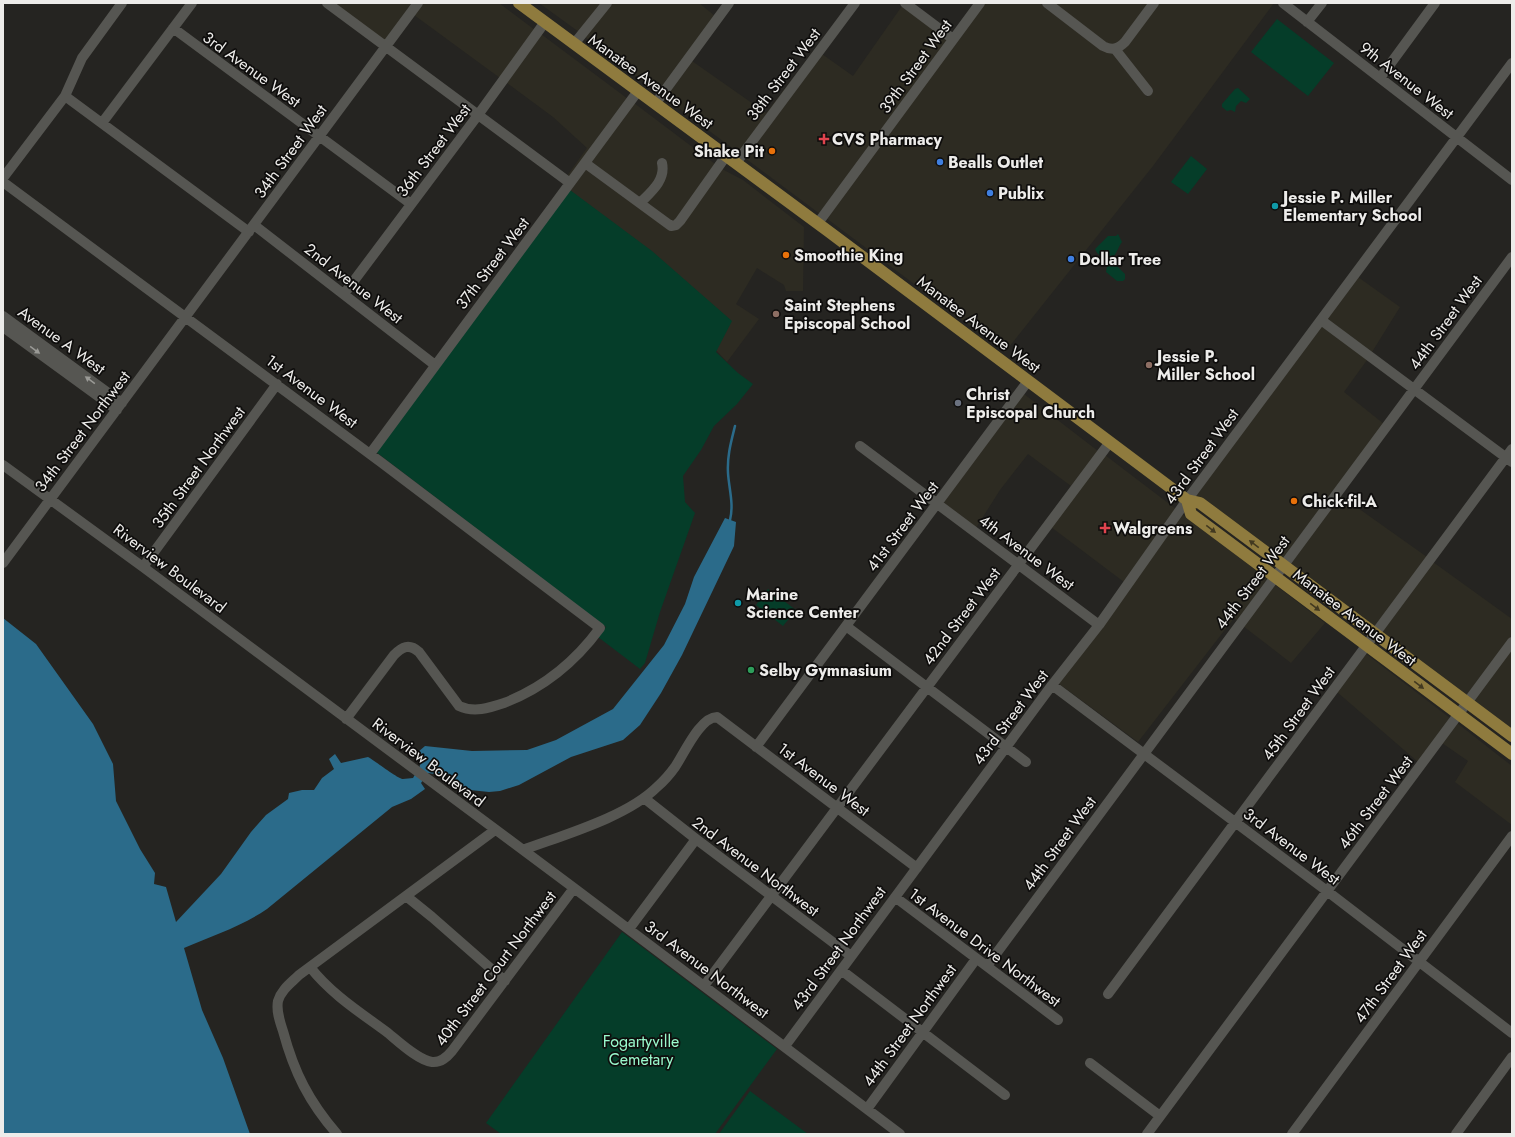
<svg xmlns="http://www.w3.org/2000/svg" width="1515" height="1137" font-family="Jost,sans-serif">
  <rect width="100%" height="100%" fill="#252421"/>
  <path fill="#2d2b22" d="M334,3H413L385,41Z
    M423,3H499L535,30L500,78L414,15Z
    M539,3H602L579,32Z
    M612,3H699L715,16L658,93L585,37Z
    M985,3H1040L1100,49L1113,54L1147,97L1153,91L1122,51L1128,44L1159,3H1274L1153,166L1005,352L826,218Z
    M1054,3H1149L1122,39L1114,45L1105,42Z
    M902,6L948,40L820,214L745,158L822,54L853,76Z
    M541,34L628,99L569,177L567,176L587,148L553,117L507,83Z
    M815,49L739,153L665,98L692,61L766,113Z
    M634,103L715,164L677,219L672,221L646,202L665,179L668,169L665,158L657,160L660,171L652,184L640,198L591,162Z
    M585,169L668,229L722,169L743,180L804,227L803,291H786L784,285L757,268L736,304L759,319L727,362L570,190Z
    M1358,277L1400,307L1372,352L1327,319Z
    M1322,326L1367,360L1344,392L1384,424L1283,559L1196,495Z
    M1024,394L1098,451L1071,486L1028,454L1000,490L976,528L943,503Z
    M1105,455L1176,509L1124,582L1051,527Z
    M1341,496L1427,557L1374,628L1289,564Z
    M1182,514L1268,579L1237,621L1234,618L1138,742L1058,683Z
    M1433,562L1512,619V635L1467,696L1381,633Z
    M1274,584L1325,623L1291,663L1243,626Z
    M1512,648V729L1473,701Z
    M1365,653L1450,718L1418,762L1337,692Z
    M1457,723L1512,766V825L1455,782L1468,761L1442,743Z"/>
  <path fill="#053d29" d="M1277,19L1334,63L1308,96L1251,52Z
    M1238,88L1250,99L1246,103L1241,101L1236,106L1235,112L1231,110L1227,111L1222,107V104L1235,89Z
    M1191,156L1207,169L1188,194L1171,182Z
    M570,190L652,251L732,321L716,352L738,373L753,384L737,404L714,426L701,450L683,476L685,502L695,513L660,612L645,663L640,669L598,637L606,627L376,452Z
    M1118,234L1122,242C1117,248 1116,261 1105,259L1097,253L1095,249L1108,236H1116Z
    M1112,263L1115,264L1125,274V279L1123,281H1117L1106,272L1107,266Z
    M768,589L796,610L783,626L756,605Z
    M622,932L777,1049L715,1134H501L486,1123Z
    M750,1091L808,1134H719Z"/>
  <path fill="#2b6b8a" d="M725,518L736,522L734,546L682,655L661,693L640,725L623,740L571,757L519,785L500,791L489,792L470,790L457,784L448,776L428,773L421,783L425,789L411,799L392,807L267,909C242,926 212,936 184,948L202,1010L223,1058L250,1134H3V618L36,644L93,724L113,764L116,801L140,849L155,873L154,884L166,887L176,922L221,874L251,832L266,815L288,799L289,793L302,790H314L322,778L334,769L329,759L335,754L341,763L368,757C374,760 398,779 403,779C406,779 410,778 413,778L420,766L418,752L425,746L472,751L527,750L556,740L613,709L664,645L685,604L694,577Z"/>
  <g fill="none" stroke-linecap="round" stroke-linejoin="round">
    <path stroke="#2b6b8a" stroke-width="2.5" d="M730,520C734,504 729,489 728,473C727,456 731,442 735,426"/>
    <path stroke="#565652" stroke-width="10" d="M327,3L570,183
      M905,3L953,39
      M1047,3L1103,46C1112,51 1118,49 1125,42L1154,3
      M1283,3L1512,180
      M1307,22L1322,3
      M173,28L411,204
      M574,44L607,3
      M1115,49L1148,91
      M1380,78L1435,3
      M65,96L249,232
      M655,104L729,3
      M102,123L192,3
      M585,163L671,226L676,225L680,221L726,156
      M736,163L855,3
      M3,178L65,96L82,58L122,3
      M3,182L382,463L600,628C575,662 543,688 504,703C489,708 474,713 459,706L419,652C409,643 402,647 394,655L346,719
      M640,203C651,192 666,180 662,163
      M818,223L980,3
      M254,225L435,365
      M344,294L478,115L545,22
      M3,316L122,403
      M1321,320L1512,462
      M3,327L117,410
      M860,446L1099,625
      M370,454L638,91
      M3,465L143,567L574,888L900,1134
      M3,563L418,3
      M143,567L277,384
      M846,626L1026,762
      M1052,685L1327,891L1512,1033
      M756,747L1028,381
      M644,798L696,839L851,956
      M523,850C563,835 627,817 657,787C664,781 670,774 675,767C684,754 700,717 717,717L917,868
      M406,896L432,917L505,981
      M895,897L1058,1020
      M629,929L696,839
      M987,966L1512,257
      M310,967C331,994 361,1013 388,1033C399,1042 418,1060 432,1062C441,1063 447,1057 452,1051L574,888
      M841,970L1005,1095
      M704,986L1110,442
      M1108,994L1512,449
      M785,1046L1052,685L1099,625L1187,500L1512,63
      M1090,1063L1160,1116
      M867,1109L976,959
      M337,1134C309,1102 294,1072 283,1031C280,1022 276,1011 278,1001C281,990 291,983 299,975L495,830
      M1147,1134L1512,642
      M1292,1134L1512,836
      M1456,1134L1512,1057"/>
    <path stroke="#8f7b3e" stroke-width="12" d="M519,3L828,231L1187,500L1200,503L1512,736
      M1187,500L1191,514L1512,754"/>
  </g>
  <defs><path id="oneway-solid" d="M-6-.8H1V-3.2L6.5 0L1 3.2V.8H-6Z"/></defs>
  <g fill="#9a9a96">
    <use href="#oneway-solid" transform="translate(35 350) rotate(36)"/>
    <use href="#oneway-solid" transform="translate(90 380) rotate(-144)"/>
  </g>
  <g fill="#423920">
    <use href="#oneway-solid" transform="translate(1211 529) rotate(38)"/>
    <use href="#oneway-solid" transform="translate(1254 544) rotate(-143)"/>
    <use href="#oneway-solid" transform="translate(1315 607) rotate(37)"/>
    <use href="#oneway-solid" transform="translate(1419 685) rotate(37)"/>
  </g>
  <g fill="#e0444e" stroke="#0e0d0c" stroke-width="1.5">
    <path d="M822 133h4v4h4v4h-4v4h-4v-4h-4v-4h4z"/>
    <path d="M1103 522h4v4h4v4h-4v4h-4v-4h-4v-4h4z"/>
  </g>
  <g fill="#e8710a" stroke="#0e0d0c" stroke-width="1.5">
    <circle cx="772" cy="151" r="4"/>
    <circle cx="786" cy="255" r="4"/>
    <circle cx="1294" cy="501" r="4"/>
  </g>
  <g fill="#3f7fe0" stroke="#0e0d0c" stroke-width="1.5">
    <circle cx="940" cy="162" r="4"/>
    <circle cx="990" cy="193" r="4"/>
    <circle cx="1071" cy="259" r="4"/>
  </g>
  <g fill="#0f9aa8" stroke="#0e0d0c" stroke-width="1.5">
    <circle cx="1275" cy="206" r="4"/>
    <circle cx="738" cy="603" r="4"/>
  </g>
  <g fill="#8d6e63" stroke="#0e0d0c" stroke-width="1.5">
    <circle cx="776" cy="314" r="4"/>
    <circle cx="1149" cy="365" r="4"/>
  </g>
  <circle fill="#6b7280" stroke="#0e0d0c" stroke-width="1.5" cx="958" cy="403" r="4"/>
  <circle fill="#2e9e5b" stroke="#0e0d0c" stroke-width="1.5" cx="751" cy="670" r="4"/>
  <g text-anchor="middle" stroke-width="3.5" stroke-linejoin="round" paint-order="stroke">
    <g font-size="16" fill="#edecea" stroke="#0e0d0c">
      <text transform="translate(915 66) rotate(-54)" y="6">39th Street West</text>
      <text transform="translate(252 69) rotate(36)" y="6">3rd Avenue West</text>
      <text transform="translate(783 74) rotate(-53)" y="6">38th Street West</text>
      <text transform="translate(1407 80) rotate(38)" y="6">9th Avenue West</text>
      <text transform="translate(651 81) rotate(36)" y="6">Manatee Avenue West</text>
      <text transform="translate(433 150) rotate(-53)" y="6">36th Street West</text>
      <text transform="translate(290 151) rotate(-54)" y="6">34th Street West</text>
      <text transform="translate(492 263) rotate(-53)" y="6">37th Street West</text>
      <text transform="translate(354 283) rotate(38)" y="6">2nd Avenue West</text>
      <text transform="translate(1445 322) rotate(-54)" y="6">44th Street West</text>
      <text transform="translate(979 324) rotate(37)" y="6">Manatee Avenue West</text>
      <text transform="translate(62 340) rotate(36)" y="6">Avenue A West</text>
      <text transform="translate(312 391) rotate(37)" y="6">1st Avenue West</text>
      <text transform="translate(82 431) rotate(-53)" y="6">34th Street Northwest</text>
      <text transform="translate(1201 456) rotate(-54)" y="6">43rd Street West</text>
      <text transform="translate(198 467) rotate(-54)" y="6">35th Street Northwest</text>
      <text transform="translate(902 526) rotate(-53)" y="6">41st Street West</text>
      <text transform="translate(1027 552) rotate(37)" y="6">4th Avenue West</text>
      <text transform="translate(170 568) rotate(37)" y="6">Riverview Boulevard</text>
      <text transform="translate(1252 582) rotate(-53)" y="6">44th Street West</text>
      <text transform="translate(961 616) rotate(-53)" y="6">42nd Street West</text>
      <text transform="translate(1355 617) rotate(37)" y="6">Manatee Avenue West</text>
      <text transform="translate(1298 713) rotate(-54)" y="6">45th Street West</text>
      <text transform="translate(1010 717) rotate(-53)" y="6">43rd Street West</text>
      <text transform="translate(429 762) rotate(37)" y="6">Riverview Boulevard</text>
      <text transform="translate(824 779) rotate(37)" y="6">1st Avenue West</text>
      <text transform="translate(1375 802) rotate(-53)" y="6">46th Street West</text>
      <text transform="translate(1059 843) rotate(-54)" y="6">44th Street West</text>
      <text transform="translate(1292 846) rotate(37)" y="6">3rd Avenue West</text>
      <text transform="translate(756 866) rotate(37)" y="6">2nd Avenue Northwest</text>
      <text transform="translate(985 947) rotate(37)" y="6">1st Avenue Drive Northwest</text>
      <text transform="translate(838 948) rotate(-54)" y="6">43rd Street Northwest</text>
      <text transform="translate(495 968) rotate(-53)" y="6">40th Street Court Northwest</text>
      <text transform="translate(707 969) rotate(37)" y="6">3rd Avenue Northwest</text>
      <text transform="translate(1390 976) rotate(-54)" y="6">47th Street West</text>
      <text transform="translate(909 1025) rotate(-54)" y="6">44th Street Northwest</text>
    </g>
    <g font-size="16" font-weight="bold" fill="#edecea" stroke="#0e0d0c" text-anchor="start">
      <text x="832" y="145">CVS Pharmacy</text>
      <text x="764" y="157" text-anchor="end">Shake Pit</text>
      <text x="948" y="168">Bealls Outlet</text>
      <text x="998" y="199">Publix</text>
      <text x="1283" y="203">Jessie P. Miller<tspan x="1283" dy="18">Elementary School</tspan></text>
      <text x="794" y="261">Smoothie King</text>
      <text x="1079" y="265">Dollar Tree</text>
      <text x="784" y="311">Saint Stephens<tspan x="784" dy="18">Episcopal School</tspan></text>
      <text x="1157" y="362">Jessie P.<tspan x="1157" dy="18">Miller School</tspan></text>
      <text x="966" y="400">Christ<tspan x="966" dy="18">Episcopal Church</tspan></text>
      <text x="1302" y="507">Chick-fil-A</text>
      <text x="1113" y="534">Walgreens</text>
      <text x="746" y="600">Marine<tspan x="746" dy="18">Science Center</tspan></text>
      <text x="759" y="676">Selby Gymnasium</text>
    </g>
    <g font-size="16" fill="#9afacd" stroke="#0e0d0c">
      <text x="641" y="1047">Fogartyville<tspan x="641" dy="18">Cemetary</tspan></text>
    </g>
  </g>
  <rect width="1515" height="1137" fill="none" stroke="#edecea" stroke-width="8"/>
</svg>
